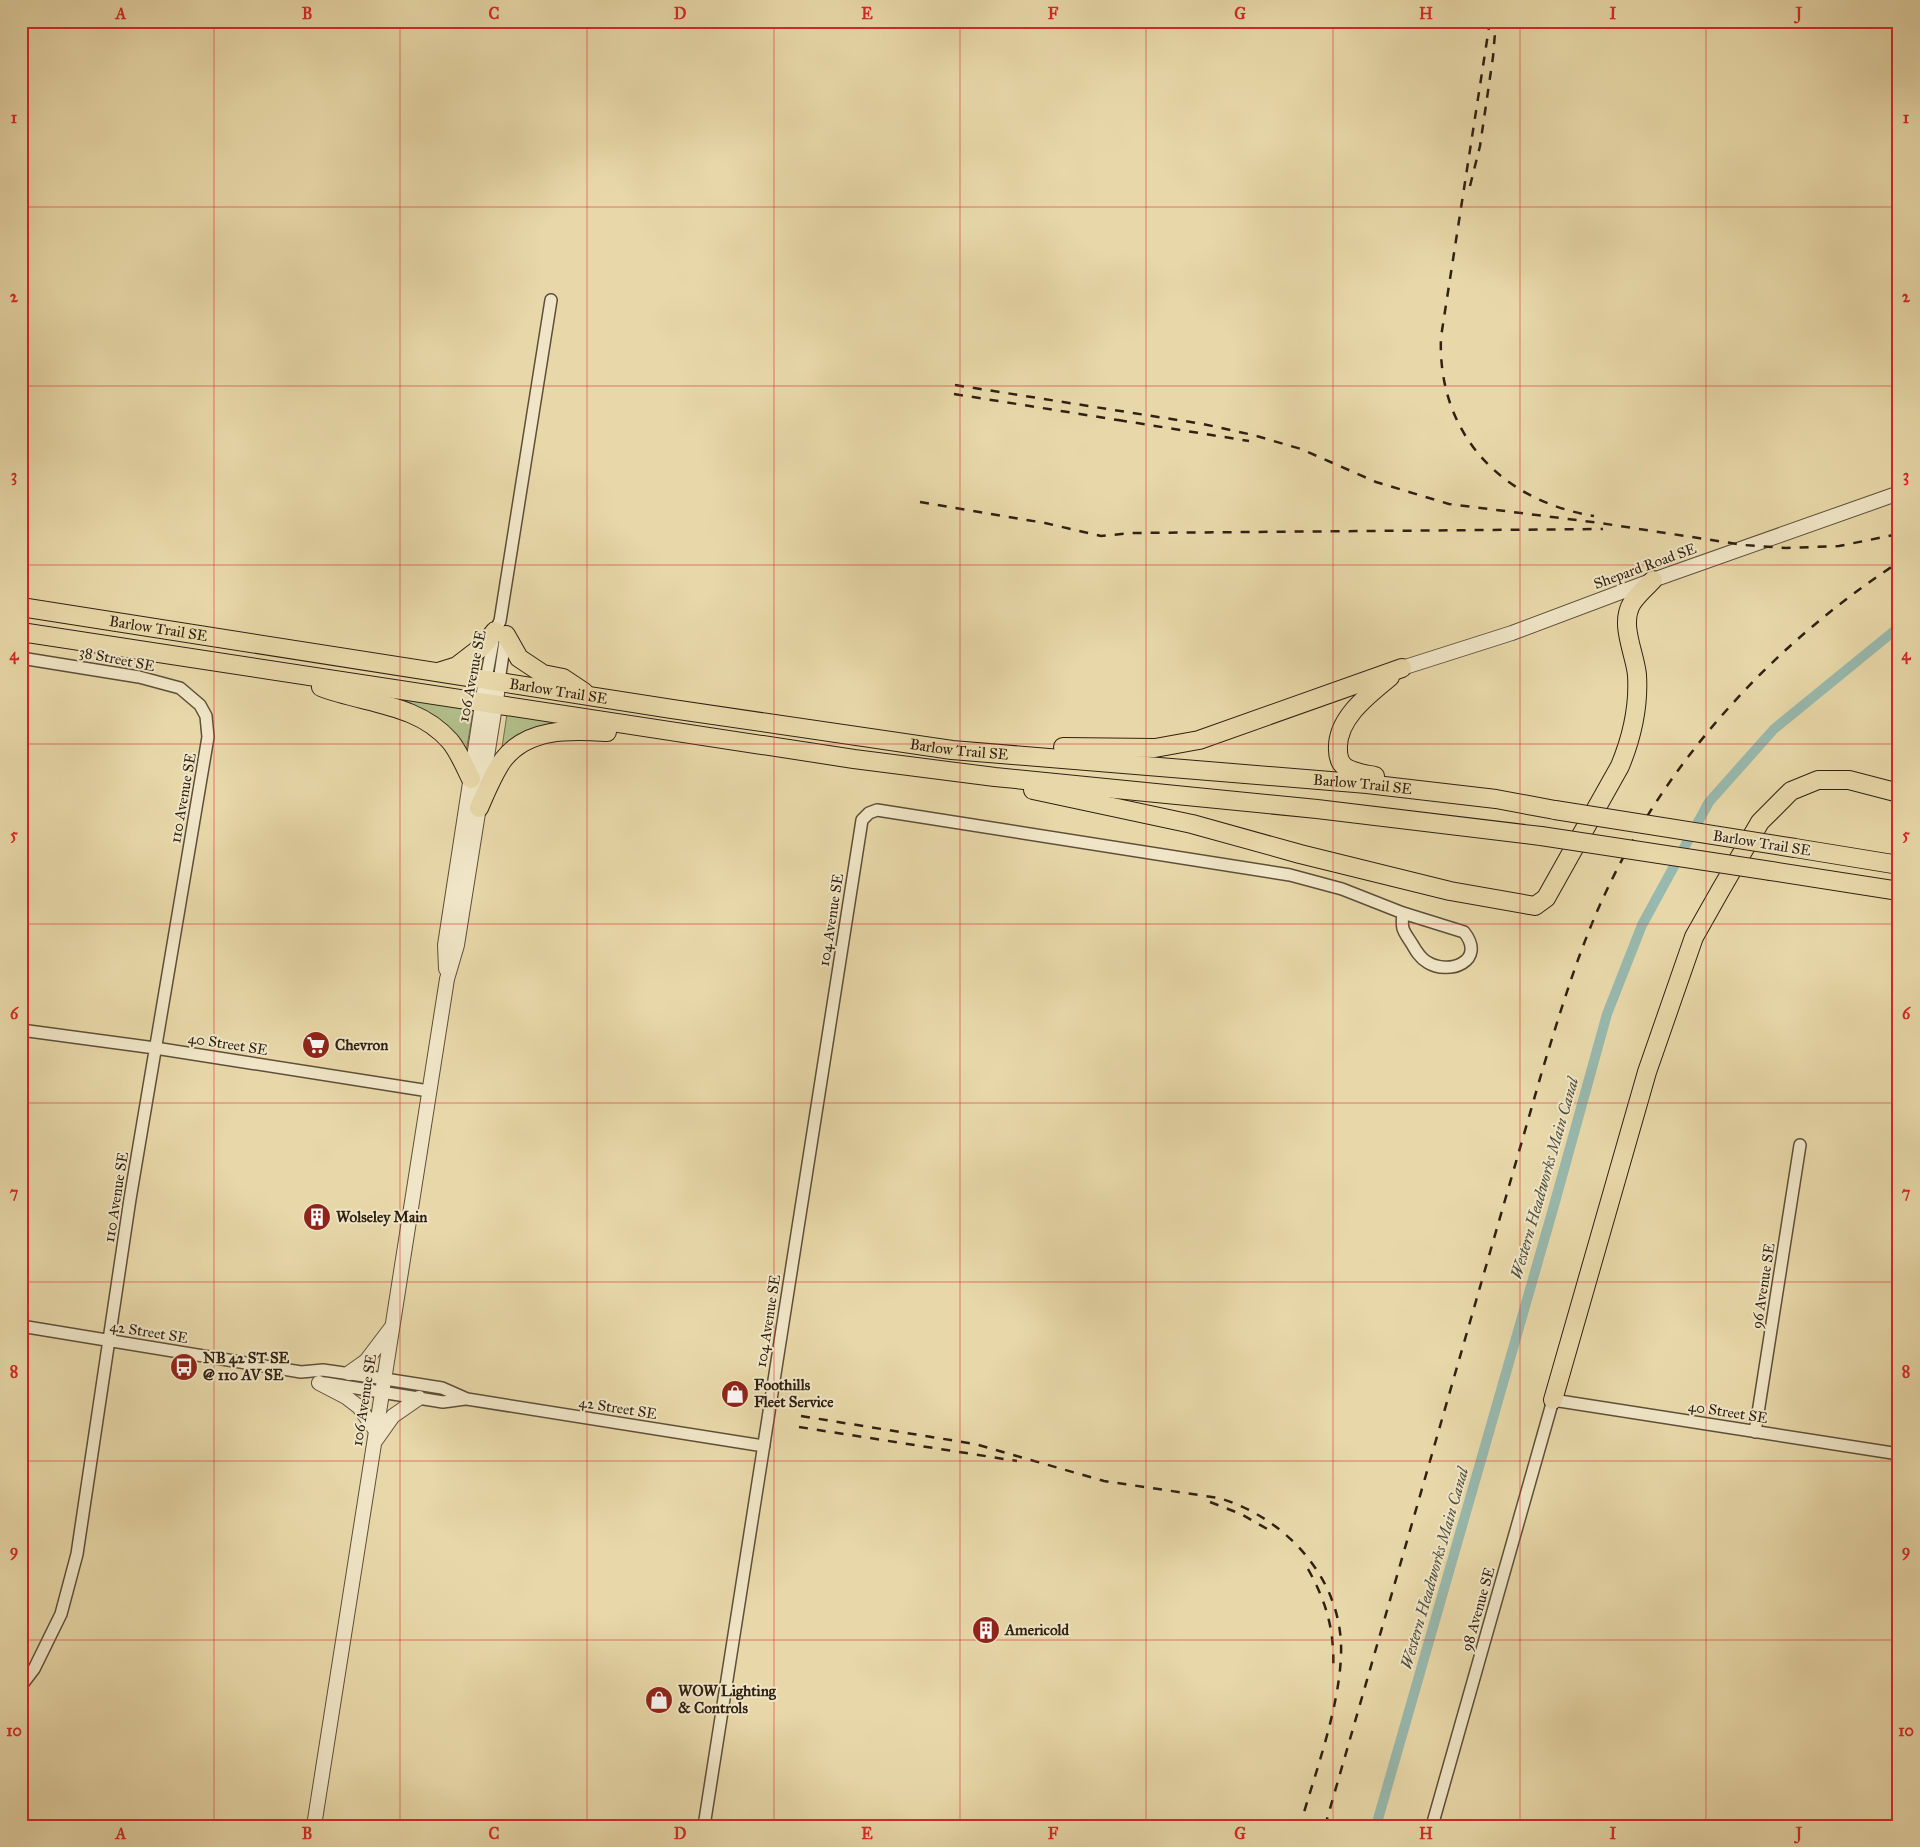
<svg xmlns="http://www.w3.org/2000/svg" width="1920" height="1847" font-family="'IM FELL Great Primer',serif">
  <rect width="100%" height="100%" fill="#e8d8a9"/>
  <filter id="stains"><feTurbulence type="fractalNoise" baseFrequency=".004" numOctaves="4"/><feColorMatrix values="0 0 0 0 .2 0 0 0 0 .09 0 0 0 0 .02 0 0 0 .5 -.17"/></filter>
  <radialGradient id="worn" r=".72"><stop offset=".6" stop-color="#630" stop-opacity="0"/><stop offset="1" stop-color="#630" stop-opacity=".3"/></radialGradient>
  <path fill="#b2bf8b" stroke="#71704e" d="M396,696L469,707L473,712L466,752L395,701Z
    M507,714L566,720L501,754Z"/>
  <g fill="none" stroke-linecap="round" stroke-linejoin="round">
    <path stroke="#98b9ae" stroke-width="10" d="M1376,1826L1553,1209L1607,1014L1642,925L1709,802L1774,729L1899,627"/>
    <g stroke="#5e4f38" stroke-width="14">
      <path id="minor" d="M21,658L139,677L180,688L200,705L206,716L208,737L130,1199L77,1554L61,1614L34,1669L21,1686
        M486,679L495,631L500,621L551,300
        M499,681L506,634
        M21,1030L155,1048L429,1091
        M21,1326L301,1372L323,1370L385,1379L442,1388L467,1399L764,1446
        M325,1383L443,1402L465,1399
        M1755,1432L1800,1145
        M21,1824L24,1826
        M704,1826L862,820L869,813L877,810L1290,875L1342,889L1403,913L1464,932C1487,961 1449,976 1427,962C1420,958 1416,951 1412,944C1403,930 1401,930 1403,913
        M1432,1826L1553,1400L1899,1454"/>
    </g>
    <g stroke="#5e4f38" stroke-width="16">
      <path id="tertiary" d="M1402,668L1512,633L1653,580L1899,493
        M446,969L445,945L486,679
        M349,1373L366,1361L391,1328
        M319,1383L346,1397L359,1407L376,1431
        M376,1440L393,1416L419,1398
        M314,1826L447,979L457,945L499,681"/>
    </g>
    <g stroke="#302112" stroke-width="20">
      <g id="primary">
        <path id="s1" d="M21,607L672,709L952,750L1367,784L1496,799L1555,810"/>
        <path d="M21,632L854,759L995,777L1317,809L1541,836"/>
        <path d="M506,635L519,658L543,674L563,678L584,692"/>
        <path d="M438,672L457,666L483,646L495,631"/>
        <path d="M321,687C365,704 417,703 450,741C459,752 465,767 471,779"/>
        <path d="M1063,747L1155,748L1199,740L1402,668"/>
        <path d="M1375,776C1365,774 1354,773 1345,767C1340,763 1338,756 1338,750C1336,719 1368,695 1390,677"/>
        <path d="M1033,790L1192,824L1300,854L1450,891L1535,906L1546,898L1620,766C1632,737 1639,707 1637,675C1635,653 1619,624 1632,603C1637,595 1646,587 1653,580"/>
        <path d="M479,808C486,792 493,774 503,760C528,727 571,730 607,732"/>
        <path d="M1795,848L1899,865"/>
        <path d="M1771,871L1899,891"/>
        <path d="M1553,1400L1647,1072L1694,937L1720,891L1760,822L1791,791L1818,780H1849L1899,793"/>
      </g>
    </g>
    <use href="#minor" stroke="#f0e6c7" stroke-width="11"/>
    <use href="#tertiary" stroke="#f0e6c7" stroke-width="14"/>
    <use href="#primary" stroke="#e8d8a9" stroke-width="18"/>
    <path stroke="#302112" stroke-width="2.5" stroke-dasharray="9 9" stroke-linecap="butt" d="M1490,21L1441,337C1437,433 1501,501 1594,516
      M1470,186L1480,146L1493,57L1496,21
      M955,385L1203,424L1253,435L1301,449L1376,482L1449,504L1600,523L1744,545L1786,548L1839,546L1899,534
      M954,394L1124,421
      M1118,420L1249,441
      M920,502L1045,523L1101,536L1132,533L1603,529
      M801,1416L975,1444L1104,1481L1219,1498C1287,1518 1344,1581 1341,1655C1339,1710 1315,1773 1300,1826
      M799,1427L1017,1461
      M1210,1502L1241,1514L1269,1530
      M1308,1569C1327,1603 1335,1632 1333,1671
      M1325,1826L1543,1068C1560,1013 1576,959 1599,907C1662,765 1769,647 1899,562"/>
    <g stroke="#302112" stroke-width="20" stroke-linecap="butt">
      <path id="primary-bridge" d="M1555,810L1795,848
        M1541,836L1771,871"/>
    </g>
    <use href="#primary-bridge" stroke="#e8d8a9" stroke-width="18"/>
  </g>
  <path fill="none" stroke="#d62828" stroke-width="1" stroke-opacity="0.55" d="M214,21V1826M400,21V1826M587,21V1826M774,21V1826M960,21V1826M1146,21V1826M1333,21V1826M1520,21V1826M1706,21V1826M21,207H1899M21,386H1899M21,565H1899M21,744H1899M21,924H1899M21,1103H1899M21,1282H1899M21,1461H1899M21,1640H1899"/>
  <defs>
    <g id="supermarket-disc" transform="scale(1.4375)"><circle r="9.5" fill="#8f2418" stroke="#f0e6c7"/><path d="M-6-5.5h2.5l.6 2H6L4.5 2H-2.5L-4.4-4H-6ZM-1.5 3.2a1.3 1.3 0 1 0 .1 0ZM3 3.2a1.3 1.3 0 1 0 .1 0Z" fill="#fff"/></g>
    <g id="building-disc" transform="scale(1.4375)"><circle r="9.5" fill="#8f2418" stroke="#f0e6c7"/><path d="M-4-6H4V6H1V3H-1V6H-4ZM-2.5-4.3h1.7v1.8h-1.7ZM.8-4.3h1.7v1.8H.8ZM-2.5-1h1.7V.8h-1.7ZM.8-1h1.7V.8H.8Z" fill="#fff"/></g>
    <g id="bus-disc" transform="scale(1.4375)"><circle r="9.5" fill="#8f2418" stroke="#f0e6c7"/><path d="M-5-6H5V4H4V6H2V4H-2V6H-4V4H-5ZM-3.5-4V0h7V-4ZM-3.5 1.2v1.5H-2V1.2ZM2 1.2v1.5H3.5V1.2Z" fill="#fff"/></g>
    <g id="shop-disc" transform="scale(1.4375)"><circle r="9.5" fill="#8f2418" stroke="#f0e6c7"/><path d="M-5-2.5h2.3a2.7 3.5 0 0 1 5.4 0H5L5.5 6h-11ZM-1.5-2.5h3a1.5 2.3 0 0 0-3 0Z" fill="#fff"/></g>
  </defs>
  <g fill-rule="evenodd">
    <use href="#supermarket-disc" x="316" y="1045"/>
    <use href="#building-disc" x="317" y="1217"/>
    <use href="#bus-disc" x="184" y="1367"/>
    <use href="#shop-disc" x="735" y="1394"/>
    <use href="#building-disc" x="986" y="1630"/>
    <use href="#shop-disc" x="659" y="1700"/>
  </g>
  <g text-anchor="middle" stroke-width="4" stroke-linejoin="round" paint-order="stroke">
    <g font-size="15" fill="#302112" stroke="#f0e6c7">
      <text transform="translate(1645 566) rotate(-20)" y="5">Shepard Road SE</text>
      <text dy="5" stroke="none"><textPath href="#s1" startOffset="139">Barlow Trail SE</textPath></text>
      <text transform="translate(117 659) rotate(11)" y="5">38 Street SE</text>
      <text transform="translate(472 676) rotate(-79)" y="5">106 Avenue SE</text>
      <text dy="5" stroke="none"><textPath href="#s1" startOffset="544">Barlow Trail SE</textPath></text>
      <text dy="5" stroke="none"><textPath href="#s1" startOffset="949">Barlow Trail SE</textPath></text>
      <text dy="5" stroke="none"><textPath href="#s1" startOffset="1354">Barlow Trail SE</textPath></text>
      <text transform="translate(183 798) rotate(-80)" y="5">110 Avenue SE</text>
      <text transform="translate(1762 843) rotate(9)" y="5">Barlow Trail SE</text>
      <text transform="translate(831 920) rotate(-81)" y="5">104 Avenue SE</text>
      <text transform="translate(228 1044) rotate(9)" y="5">40 Street SE</text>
      <text transform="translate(116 1197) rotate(-81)" y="5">110 Avenue SE</text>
      <text transform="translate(1763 1286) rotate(-81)" y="5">96 Avenue SE</text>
      <text transform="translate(768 1321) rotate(-81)" y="5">104 Avenue SE</text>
      <text transform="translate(149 1332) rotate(9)" y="5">42 Street SE</text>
      <text transform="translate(364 1400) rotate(-81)" y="5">106 Avenue SE</text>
      <text transform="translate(618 1408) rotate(9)" y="5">42 Street SE</text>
      <text transform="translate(1728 1412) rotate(9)" y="5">40 Street SE</text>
      <text transform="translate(1478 1609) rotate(-74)" y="5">98 Avenue SE</text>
    </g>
    <g font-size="15" font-weight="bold" fill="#302112" stroke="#f0e6c7" text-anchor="start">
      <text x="335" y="1050">Chevron</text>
      <text x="336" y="1222">Wolseley Main</text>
      <text x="203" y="1363">NB 42 ST SE<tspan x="203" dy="17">@ 110 AV SE</tspan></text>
      <text x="754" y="1390">Foothills<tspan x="754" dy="17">Fleet Service</tspan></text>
      <text x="1005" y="1635">Americold</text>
      <text x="678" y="1696">WOW Lighting<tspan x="678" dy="17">&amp; Controls</tspan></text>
    </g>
    <g font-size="16" font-style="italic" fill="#4f4f41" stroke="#f0e6c7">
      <text transform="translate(1544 1178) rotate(-74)" y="6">Western Headworks Main Canal</text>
      <text transform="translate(1434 1568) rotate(-74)" y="6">Western Headworks Main Canal</text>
    </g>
  </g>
  <rect width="1920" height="1847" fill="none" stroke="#e8d8a9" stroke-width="55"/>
  <rect x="28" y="28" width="1864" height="1792" fill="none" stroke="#d62828" stroke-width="2"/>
  <g font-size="16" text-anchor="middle" font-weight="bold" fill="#d62828">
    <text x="121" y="19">A</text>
    <text x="307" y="19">B</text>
    <text x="494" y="19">C</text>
    <text x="680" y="19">D</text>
    <text x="867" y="19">E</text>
    <text x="1053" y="19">F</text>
    <text x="1240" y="19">G</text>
    <text x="1426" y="19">H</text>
    <text x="1613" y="19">I</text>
    <text x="1799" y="19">J</text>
    <text x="14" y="123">1</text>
    <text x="1906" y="123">1</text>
    <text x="14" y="302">2</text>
    <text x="1906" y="302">2</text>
    <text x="14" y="481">3</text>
    <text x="1906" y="481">3</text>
    <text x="14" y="660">4</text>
    <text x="1906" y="660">4</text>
    <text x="14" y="840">5</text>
    <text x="1906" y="840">5</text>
    <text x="14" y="1019">6</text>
    <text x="1906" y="1019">6</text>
    <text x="14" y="1198">7</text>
    <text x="1906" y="1198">7</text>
    <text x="14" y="1377">8</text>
    <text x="1906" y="1377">8</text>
    <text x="14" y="1556">9</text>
    <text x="1906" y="1556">9</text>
    <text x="14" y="1736">10</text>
    <text x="1906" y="1736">10</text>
    <text x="121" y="1839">A</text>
    <text x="307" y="1839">B</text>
    <text x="494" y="1839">C</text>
    <text x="680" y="1839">D</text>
    <text x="867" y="1839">E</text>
    <text x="1053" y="1839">F</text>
    <text x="1240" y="1839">G</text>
    <text x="1426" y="1839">H</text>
    <text x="1613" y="1839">I</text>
    <text x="1799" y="1839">J</text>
  </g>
  <rect width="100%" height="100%" filter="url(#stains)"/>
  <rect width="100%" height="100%" fill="url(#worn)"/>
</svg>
